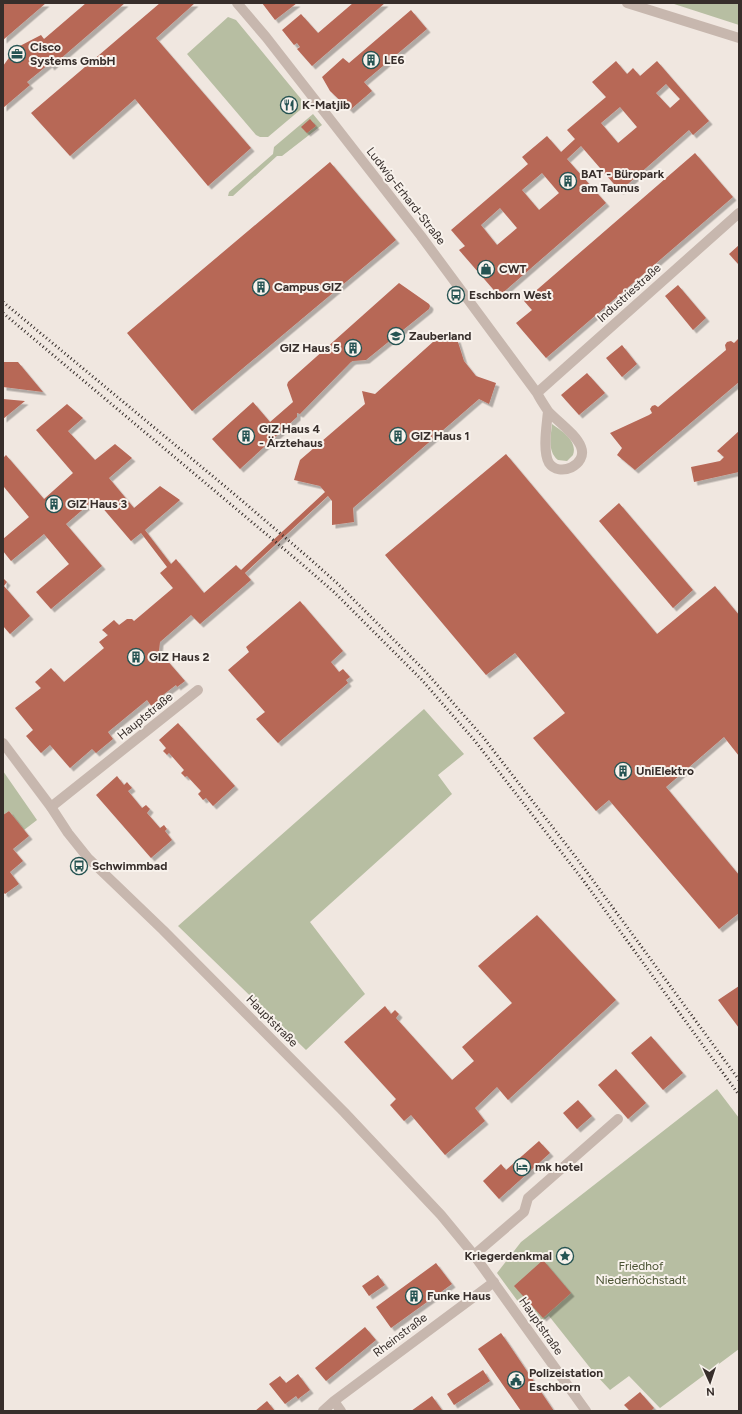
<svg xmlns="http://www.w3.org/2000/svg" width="742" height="1414" font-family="Figtree,sans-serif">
  <defs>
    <filter id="shadow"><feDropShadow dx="3.5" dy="3.5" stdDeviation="0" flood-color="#0004"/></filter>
  </defs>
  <rect width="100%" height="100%" fill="#f0e7e0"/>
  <path fill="#b7bea2" d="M671,3H739V25Z
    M228,17L236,20L306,105L268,137H260L256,135L187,54Z
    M313,114L322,125L282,156H277L233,196H228L229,192L273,154L274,147Z
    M552,424C562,431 578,441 573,455L567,461L558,460C547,451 551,436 552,424Z
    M424,709L464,754L438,775L452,794L310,922L365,994L306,1050L178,926Z
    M3,771L37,820L24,830L9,811L3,815Z
    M717,1089L739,1118V1349L660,1408L629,1376L610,1390L595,1374L549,1316L536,1326L497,1273L521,1242Z"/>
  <path fill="#b76757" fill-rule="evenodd" filter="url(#shadow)" d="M3,3H46L3,40Z
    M86,3H125L51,67L49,64L27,82L30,85L3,108V66L16,48L41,35L44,39Z
    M160,3H195L156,38L251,148L208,186L135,99L70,156L31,113Z
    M262,3H297L275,20Z
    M353,3H385L312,66L297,49L300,47L297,43L294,45L282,30L301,14L318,33Z
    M411,10L427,29L364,82L372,91L350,110L330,91L322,77L343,58L349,63Z
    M616,61L627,74L633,68L640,76L657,61L709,121L693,135L689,130L620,191L581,146L567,159L606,203L499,296L459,250L465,246L451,230L528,164L522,157L547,136L561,152L575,139L567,130L606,97L592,82ZM666,84L680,99L670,108L656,93ZM620,107L637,127L618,143L601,123ZM542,173L559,193L539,210L522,190ZM500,208L517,228L497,245L481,225Z
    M310,119L316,126L307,133L301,127Z
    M695,153L733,197L546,358L516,323L532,310L524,301Z
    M330,162L396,240L192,411L127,333Z
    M739,245V265L729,254Z
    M399,283L429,304L430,306L429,309L366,360L353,361L351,362L300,414L297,413V417L240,469L212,439L253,402L270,422L293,402L287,385L288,382Z
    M678,285L706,318L693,330L665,296Z
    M739,338V382L635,470L617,455L622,448L610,433L649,415L652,413L650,409L652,406L655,405L658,407L726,350L725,345L727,342L731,341L734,343Z
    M457,339L464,361L476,376L496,383L489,404L479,399L353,508L354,522L332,525V501L328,496L245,573L251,580L200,624L191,615L160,642L159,651L185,681L177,687L176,685L159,698L161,701L152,707L147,700L108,732L113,739L96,753L92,749L70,768L50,745L41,753L26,736L33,730L15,708L41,688L35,682L51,668L64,682L104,648L99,642L108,635L102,630L114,620L119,625L127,619H132L134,621L173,588L160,573L167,567L141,533L131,541L95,499L66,524L102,566L51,609L36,592L69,564L44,534L11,561L3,551V539L29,517L4,487H3V458L6,455L44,499L73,473L36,430L67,404L83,418L68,431L95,460L115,444L132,458L109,478L134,508L160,486L180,500L145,530L171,564L176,559L204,593L236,565L241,570L325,492L320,486L294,480L300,460L365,404L362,391L375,394L434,341Z
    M622,345L637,364L622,377L606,358Z
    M3,361L4,362H18L43,392L3,387Z
    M587,373L605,393L579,415L561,395Z
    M3,399L25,401L3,419Z
    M739,431V472L694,482L691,467L720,461L724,457L717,451Z
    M506,454L657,634L715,586L739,615V756L724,737L666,787L739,875V913L719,929L609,800L596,811L533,738L565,713L515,653L486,675L385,555Z
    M619,503L693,590L673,608L599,521Z
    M3,578L7,582L4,586L30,616L10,634L3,626Z
    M300,601L343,651L331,662L339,672L343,669L350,677L346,680L348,683L278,743L256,719L265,712L228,670L249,652L246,647Z
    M178,723L235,786L213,806L206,798L203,800L198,794L201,791L187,776L185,777L181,773L184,770L169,753L167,755L163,751L166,748L159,740Z
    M117,776L124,785L127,782L132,788L128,791L142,808L146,805L150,809L147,813L160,828L164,825L167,829L165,831L172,840L151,858L96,795Z
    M9,811L29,836L13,849L23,861L10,872L19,884L5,894L3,892V815Z
    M537,915L616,1000L508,1100L497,1087L475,1108L485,1121L445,1155L411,1115L404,1121L390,1105L396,1099L344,1042L385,1006L391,1014L395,1010L399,1014L396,1018L452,1080L474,1061L462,1047L512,1003L478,966Z
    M739,986V1028L718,1000Z
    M651,1036L683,1073L663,1090L631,1053Z
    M616,1069L646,1103L628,1119L598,1085Z
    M578,1100L592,1116L577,1129L563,1113Z
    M539,1141L550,1153L499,1199L483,1181L501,1164L506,1170Z
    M543,1260L571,1293L543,1318L514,1286Z
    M436,1263L452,1284L391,1328L376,1307Z
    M378,1275L385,1285L369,1296L362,1286Z
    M365,1327L376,1340L326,1381L315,1368Z
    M501,1333L508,1343L554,1411H521L478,1349Z
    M483,1370L490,1381L454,1405L447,1394Z
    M298,1374L310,1390L298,1399L296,1396L285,1404L269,1384L280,1376L286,1383Z
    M640,1392L654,1408L651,1411H630L624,1405Z
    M432,1396L442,1410L440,1411H411Z
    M267,1401L275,1411H255Z"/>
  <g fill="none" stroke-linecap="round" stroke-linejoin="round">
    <path stroke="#c7b7ae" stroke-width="10" d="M237,3L266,37L421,236L537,393C540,399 544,405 548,411C558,422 576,434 581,447C588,465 559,478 549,463C542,451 547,424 548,411
      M537,393L739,213
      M51,807L198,690
      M474,1255L524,1212L528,1198L618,1119
      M334,1401L341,1411
      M323,1411L334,1401L494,1282"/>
    <path stroke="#c7b7ae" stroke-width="10" d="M627,3L739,38
      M3,743L51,807L68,833L88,858L163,930L344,1112L441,1215L474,1255L586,1411"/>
    <path stroke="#372e2b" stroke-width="3" stroke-dasharray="1 3" stroke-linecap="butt" d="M3,302L233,493L309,558L338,584L424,670L483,737L578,860L739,1080
      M3,313L303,565L334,592L421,679L475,741L583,880L739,1095"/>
  </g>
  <defs>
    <g id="office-ring" transform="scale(0.9)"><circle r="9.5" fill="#f8f2ec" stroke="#255352" stroke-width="1.5"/><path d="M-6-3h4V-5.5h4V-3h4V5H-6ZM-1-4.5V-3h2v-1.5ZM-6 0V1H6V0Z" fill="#255352"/></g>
    <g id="building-ring" transform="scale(0.9)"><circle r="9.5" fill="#f8f2ec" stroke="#255352" stroke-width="1.5"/><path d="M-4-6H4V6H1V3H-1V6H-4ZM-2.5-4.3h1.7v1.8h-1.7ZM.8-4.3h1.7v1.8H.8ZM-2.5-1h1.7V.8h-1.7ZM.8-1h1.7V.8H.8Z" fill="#255352"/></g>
    <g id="restaurant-ring" transform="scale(0.9)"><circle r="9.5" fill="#f8f2ec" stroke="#255352" stroke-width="1.5"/><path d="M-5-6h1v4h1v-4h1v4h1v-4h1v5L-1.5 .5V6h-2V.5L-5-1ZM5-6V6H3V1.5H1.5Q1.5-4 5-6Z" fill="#255352"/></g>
    <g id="shop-ring" transform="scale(0.9)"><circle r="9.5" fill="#f8f2ec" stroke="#255352" stroke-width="1.5"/><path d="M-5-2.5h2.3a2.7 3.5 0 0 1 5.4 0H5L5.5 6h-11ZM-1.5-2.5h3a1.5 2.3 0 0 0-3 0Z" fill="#255352"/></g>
    <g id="bus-ring" transform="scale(0.9)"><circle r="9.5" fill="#f8f2ec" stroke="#255352" stroke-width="1.5"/><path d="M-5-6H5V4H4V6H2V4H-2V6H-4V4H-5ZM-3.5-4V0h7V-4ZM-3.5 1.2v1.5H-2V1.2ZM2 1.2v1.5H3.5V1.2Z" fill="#255352"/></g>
    <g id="school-ring" transform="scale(0.9)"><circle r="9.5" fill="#f8f2ec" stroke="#255352" stroke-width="1.5"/><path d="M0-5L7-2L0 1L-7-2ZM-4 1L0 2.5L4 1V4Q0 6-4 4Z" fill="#255352"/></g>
    <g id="hotel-ring" transform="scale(0.9)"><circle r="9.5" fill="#f8f2ec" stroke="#255352" stroke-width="1.5"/><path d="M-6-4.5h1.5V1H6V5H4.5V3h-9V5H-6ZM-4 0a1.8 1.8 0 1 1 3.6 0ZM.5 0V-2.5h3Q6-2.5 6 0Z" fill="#255352"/></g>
    <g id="sight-ring" transform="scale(0.9)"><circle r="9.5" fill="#f8f2ec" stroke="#255352" stroke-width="1.5"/><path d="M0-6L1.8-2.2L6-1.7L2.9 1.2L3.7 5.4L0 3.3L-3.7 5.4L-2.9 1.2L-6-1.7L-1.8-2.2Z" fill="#255352"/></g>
    <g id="civic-ring" transform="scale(0.9)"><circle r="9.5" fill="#f8f2ec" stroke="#255352" stroke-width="1.5"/><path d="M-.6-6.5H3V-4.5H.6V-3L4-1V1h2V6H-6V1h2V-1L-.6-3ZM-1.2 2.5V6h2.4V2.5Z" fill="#255352"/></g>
  </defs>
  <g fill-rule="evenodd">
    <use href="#office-ring" x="17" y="54"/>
    <use href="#building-ring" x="371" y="60"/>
    <use href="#restaurant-ring" x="289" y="105"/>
    <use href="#building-ring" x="568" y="181"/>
    <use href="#shop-ring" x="486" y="269"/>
    <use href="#building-ring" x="261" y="287"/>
    <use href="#bus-ring" x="456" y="295"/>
    <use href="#school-ring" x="396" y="336"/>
    <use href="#building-ring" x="353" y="348"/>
    <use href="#building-ring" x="246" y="436"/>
    <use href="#building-ring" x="398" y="436"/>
    <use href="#building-ring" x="54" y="504"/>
    <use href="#building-ring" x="136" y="657"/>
    <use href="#building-ring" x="623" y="771"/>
    <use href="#bus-ring" x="79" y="866"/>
    <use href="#hotel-ring" x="522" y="1167"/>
    <use href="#sight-ring" x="565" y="1256"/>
    <use href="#building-ring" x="414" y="1296"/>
    <use href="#civic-ring" x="516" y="1380"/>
  </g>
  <g text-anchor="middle" stroke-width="4" stroke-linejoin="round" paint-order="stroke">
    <g font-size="12" font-weight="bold" fill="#372e2b" stroke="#f8f2ec" text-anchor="start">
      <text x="30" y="51">Cisco<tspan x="30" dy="14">Systems GmbH</tspan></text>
      <text x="384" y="64">LE6</text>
      <text x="302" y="109">K-Matjib</text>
      <text x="581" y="178">BAT - Büropark<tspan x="581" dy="14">am Taunus</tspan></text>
      <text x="499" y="273">CWT</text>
      <text x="274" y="291">Campus GIZ</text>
      <text x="469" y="299">Eschborn West</text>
      <text x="409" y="340">Zauberland</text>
      <text x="340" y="352" text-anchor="end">GIZ Haus 5</text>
      <text x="259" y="433">GIZ Haus 4<tspan x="259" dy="14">- Ärztehaus</tspan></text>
      <text x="411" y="440">GIZ Haus 1</text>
      <text x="67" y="508">GIZ Haus 3</text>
      <text x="149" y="661">GIZ Haus 2</text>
      <text x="636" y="775">UniElektro</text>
      <text x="92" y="870">Schwimmbad</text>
      <text x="535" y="1171">mk hotel</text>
      <text x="552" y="1260" text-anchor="end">Kriegerdenkmal</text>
      <text x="427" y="1300">Funke Haus</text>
      <text x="529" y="1377">Polizeistation<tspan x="529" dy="14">Eschborn</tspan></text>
    </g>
    <g font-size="12" fill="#372e2b" stroke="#f8f2ec">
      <text transform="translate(406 196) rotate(52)" y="4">Ludwig-Erhard-Straße</text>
      <text transform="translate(629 293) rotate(-42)" y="4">Industriestraße</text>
      <text transform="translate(145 716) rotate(-39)" y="4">Hauptstraße</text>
      <text transform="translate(272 1021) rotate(45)" y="4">Hauptstraße</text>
      <text transform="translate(541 1326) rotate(55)" y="4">Hauptstraße</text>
      <text transform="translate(400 1335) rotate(-37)" y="4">Rheinstraße</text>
    </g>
    <g font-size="12" fill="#495232" stroke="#f8f2ec">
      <text x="641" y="1270">Friedhof<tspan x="641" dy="14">Niederhöchstadt</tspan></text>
    </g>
  </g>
  <rect width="742" height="1414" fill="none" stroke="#372e2b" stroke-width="8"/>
  <g transform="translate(710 1382) rotate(177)" stroke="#f8f2ec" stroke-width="3" paint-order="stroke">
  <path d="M0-3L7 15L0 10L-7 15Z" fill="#372e2b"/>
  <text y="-6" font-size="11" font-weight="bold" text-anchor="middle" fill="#372e2b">N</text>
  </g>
</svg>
